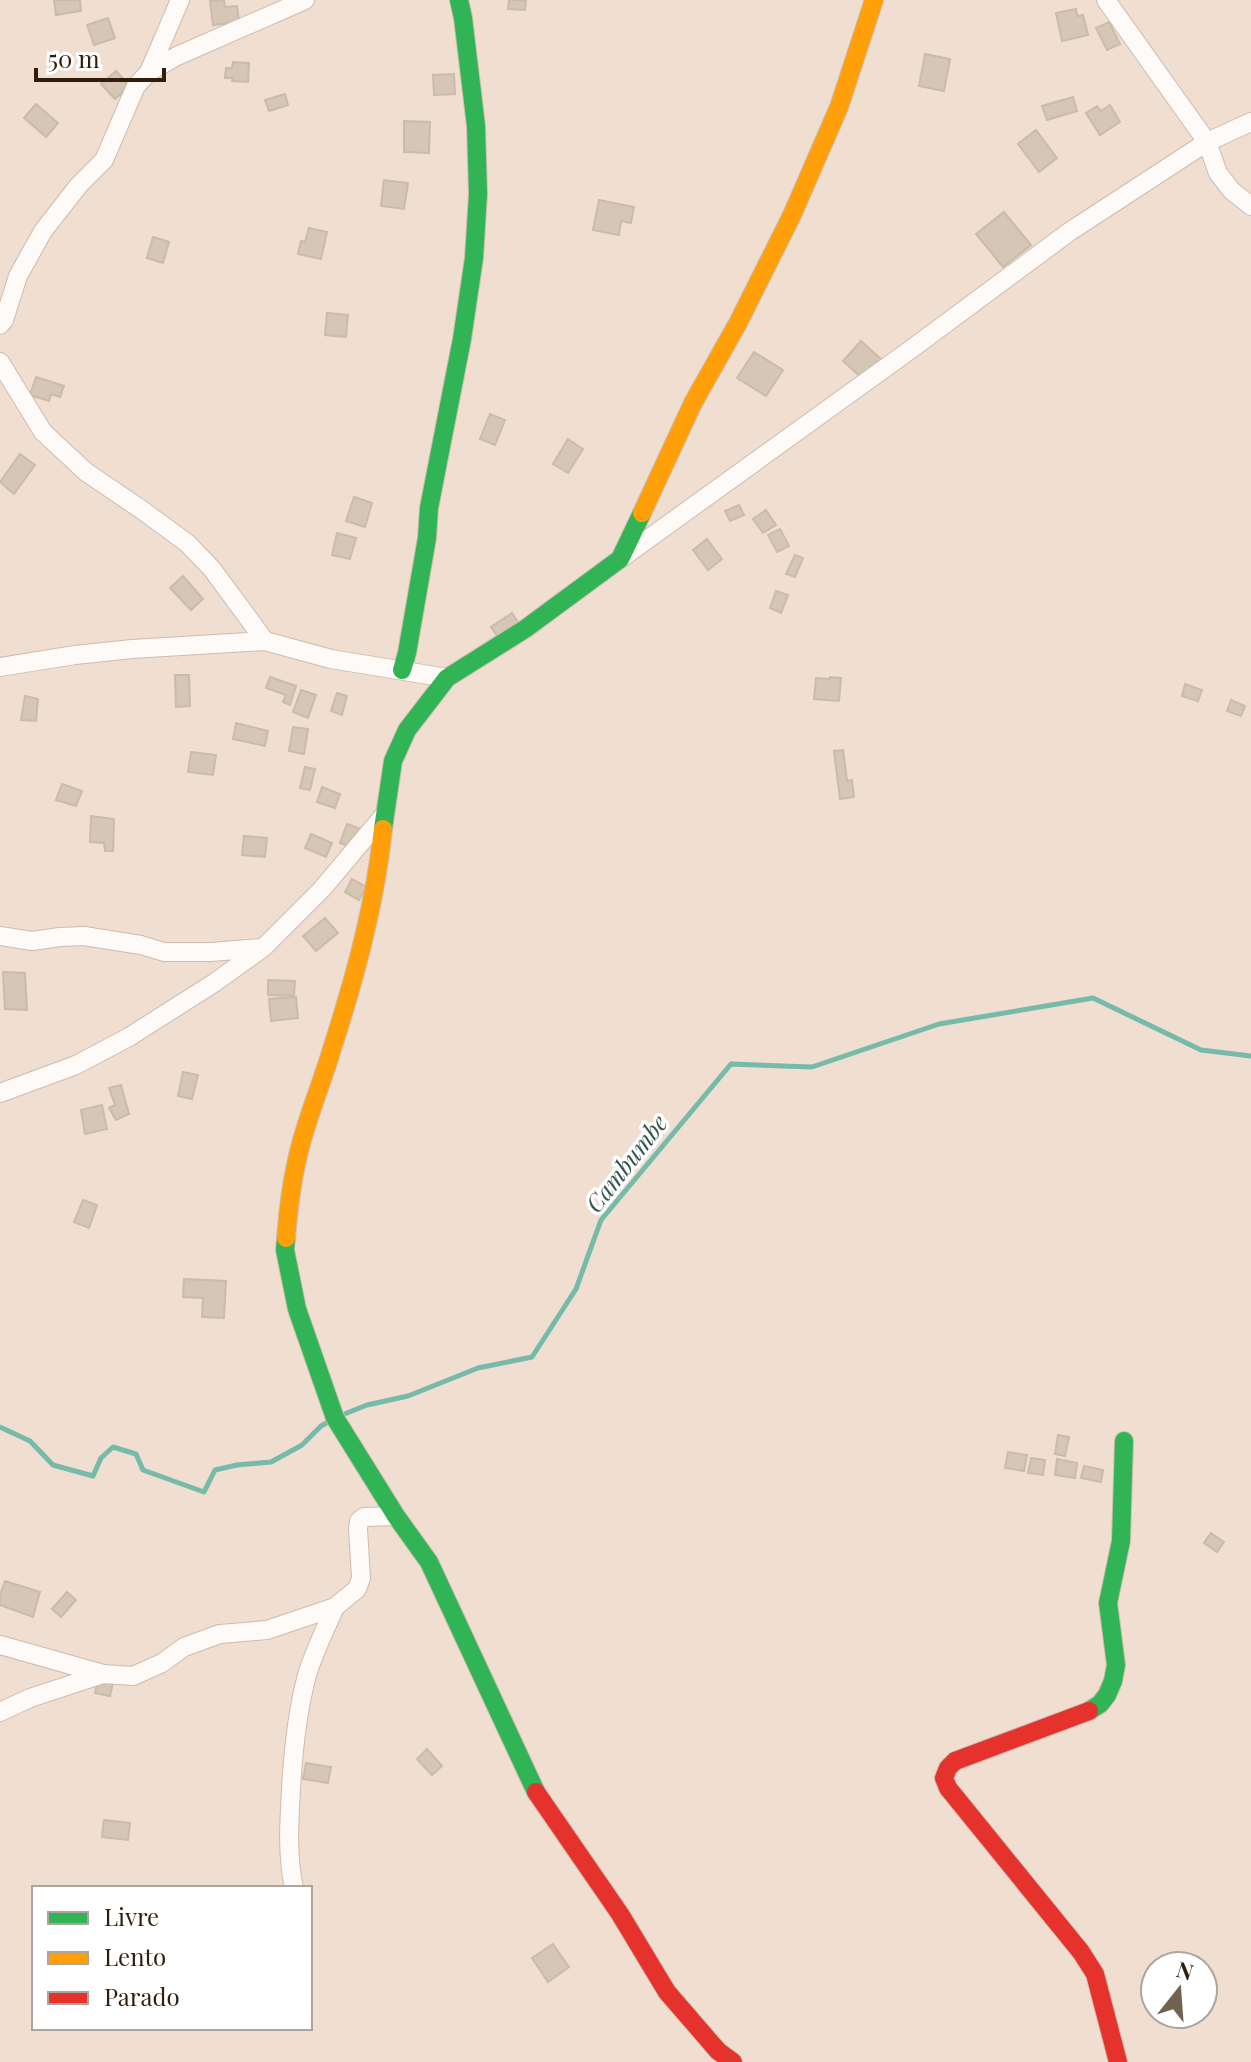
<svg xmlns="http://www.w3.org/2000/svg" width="1251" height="2062" font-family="'Playfair Display',serif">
  <rect width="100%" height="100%" fill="#f0ded0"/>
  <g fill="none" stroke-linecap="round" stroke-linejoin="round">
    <path stroke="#76baa9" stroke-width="5" d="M342,1415L367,1405L408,1396L478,1368L532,1357L576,1289L601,1220L731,1064L812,1067L939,1024L1093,998L1201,1050L1251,1056
      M0,1427L30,1441L53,1465L93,1476L101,1458L113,1447L136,1454L143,1470L204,1492L215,1470L237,1465L271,1462L302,1445L321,1426L330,1421"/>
  </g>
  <path fill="#d5c6b5" stroke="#cabbaa" stroke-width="2" d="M54,0H80L81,11L56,15Z
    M224,0L225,7L237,6L239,22L213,25L210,1Z
    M509,0H526L525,10L508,9Z
    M1076,9L1077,16L1083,15L1088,35L1062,41L1056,13Z
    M108,18L115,38L94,45L87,25Z
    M1109,22L1120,44L1107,50L1096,28Z
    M925,54L950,59L944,91L919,86Z
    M233,62L249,63L248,82L232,81L233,78H225L226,68H232Z
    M116,71L130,86L115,99L101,84Z
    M454,74L455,94L434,95L433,75Z
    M285,94L288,105L269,111L265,100Z
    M1073,97L1077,111L1047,120L1042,106Z
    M36,104L58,123L46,137L24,118Z
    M1110,105L1120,122L1100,135L1086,113L1097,106L1101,111Z
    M404,121L430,122L429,153L404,152Z
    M1036,130L1057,158L1039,172L1018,144Z
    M384,180L408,183L404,209L381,206Z
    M599,200L634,207L631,223L621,221L619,235L593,230Z
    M1004,212L1031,245L1003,267L976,234Z
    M309,228L327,232L321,259L298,254L301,241L305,242Z
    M153,237L169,242L163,263L147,258Z
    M327,313L348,315L346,337L325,335Z
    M861,341L882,360L864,380L843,361Z
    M754,352L783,370L766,396L737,378Z
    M36,377L64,386L60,397L51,394L49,401L30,395Z
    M490,414L505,420L495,445L480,439Z
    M568,439L583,449L568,473L553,464Z
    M20,454L35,465L14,494L0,482Z
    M354,497L372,503L365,527L346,521Z
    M739,505L744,515L730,521L725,511Z
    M766,510L776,525L763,533L753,519Z
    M780,529L789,546L777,552L768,535Z
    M337,533L356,538L350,559L332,555Z
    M707,539L722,559L708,570L693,550Z
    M795,555L803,558L795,577L786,574Z
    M183,576L203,599L191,610L170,588Z
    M776,591L788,595L781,613L770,608Z
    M512,613L519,624L498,637L491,627Z
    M175,675H189L190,706L176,707Z
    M270,677L296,686L290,705L283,702L286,695L266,688Z
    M830,677L841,678L839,701L814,699L816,678L830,679Z
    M1185,684L1202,690L1198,701L1182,696Z
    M301,690L316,695L308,718L293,712Z
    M337,693L347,696L342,715L331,711Z
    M25,696L38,699L36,721L21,720Z
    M1231,700L1245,706L1241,716L1227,711Z
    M236,723L268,731L265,746L233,739Z
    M293,727L308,729L304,754L289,751Z
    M843,750L847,781L852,780L854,797L840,799L834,751Z
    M191,752L216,755L213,775L188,772Z
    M305,767L315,769L310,790L300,788Z
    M62,784L82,791L76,806L56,800Z
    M322,787L340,794L335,808L317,802Z
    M91,816L114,819L113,851H105L104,843L90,842Z
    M347,824L361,829L353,848L340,843Z
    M311,834L332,843L326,857L305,848Z
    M244,836L267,838L265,857L242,855Z
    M352,879L366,887L359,900L345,892Z
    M325,918L338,933L316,951L303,936Z
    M3,972L25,973L27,1010L5,1009Z
    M268,980L295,981L294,996L268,995Z
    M296,997L298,1018L271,1021L269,999Z
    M183,1072L198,1075L192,1099L178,1096Z
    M121,1085L129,1114L116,1120L109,1108L115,1105L109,1088Z
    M102,1105L107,1129L85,1134L81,1110Z
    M83,1200L97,1205L89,1228L74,1222Z
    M184,1279L226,1281L224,1318L202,1317L203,1298L183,1297Z
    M1058,1435L1069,1437L1065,1456L1055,1454Z
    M1008,1452L1027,1455L1024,1471L1005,1468Z
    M1031,1458L1045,1460L1043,1475L1028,1473Z
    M1057,1459L1077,1463L1075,1478L1055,1475Z
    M1084,1466L1103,1470L1101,1482L1081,1478Z
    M1211,1533L1224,1542L1217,1552L1204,1543Z
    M5,1581L40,1592L33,1617L0,1605V1595Z
    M67,1592L76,1600L61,1617L52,1609Z
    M100,1670L115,1673L110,1696L95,1693Z
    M427,1749L442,1766L432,1775L417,1759Z
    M306,1763L331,1767L328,1783L303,1779Z
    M104,1820L130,1823L128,1840L102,1837Z
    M553,1944L569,1967L548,1982L532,1958Z"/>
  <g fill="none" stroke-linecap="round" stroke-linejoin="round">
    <g stroke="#cebcae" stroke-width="20">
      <path id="street" d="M1106,0L1207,142L1218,173L1232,191L1251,206
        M149,72L180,0
        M0,325L4,320L18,276L43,231L79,185L104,160L136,86L149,72L177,56L305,0
        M0,362L43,432L86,472L142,510L187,543L212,569L265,641
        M623,557L910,350L1069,232L1207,142L1251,122
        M0,667L75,655L132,649L265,641L331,659L447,678
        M0,936L32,941L60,937L84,936L141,945L164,952H211L261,948
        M0,1093L76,1065L129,1037L214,983L264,947L322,889L385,814
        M0,1645L103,1674L133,1676L162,1663L184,1647L220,1634L267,1630L335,1607L357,1589L361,1578L358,1529L359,1521L364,1517L396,1516
        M0,1712L30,1698L100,1675
        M294,1888C287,1856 289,1823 291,1790C293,1751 297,1713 307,1675C314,1652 325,1630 335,1607"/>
    </g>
    <g stroke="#cebcae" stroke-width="20">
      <path id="fast" d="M402,670L407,653L427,538L429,508L462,339L474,258L478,194L476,126L463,18L459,0
        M383,829L393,761L407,730L447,678L525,629L620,559L642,513
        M286,1238L285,1250L297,1309L335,1418L396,1516L429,1562L536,1792
        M1089,1711L1100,1704L1107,1695L1113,1681L1116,1665L1108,1603L1121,1541L1124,1441"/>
    </g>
    <g stroke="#cebcae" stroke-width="20">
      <path id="slow" d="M642,513L693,403L738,323L792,215L839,107L874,0
        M286,1238C288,1212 291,1186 297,1160C305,1122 321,1086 332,1049C355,977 375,905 383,829"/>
    </g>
    <g stroke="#cebcae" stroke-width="20">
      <path id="jam" d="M1089,1711L955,1761L948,1768L944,1778L948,1788L1081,1952L1095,1974L1118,2062
        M536,1792L620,1914L667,1992L718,2051L733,2062"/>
    </g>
    <use href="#street" stroke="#fdfaf8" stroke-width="18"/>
    <use href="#fast" stroke="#30b455" stroke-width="18"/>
    <use href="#slow" stroke="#ff9f0a" stroke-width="18"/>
    <use href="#jam" stroke="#e5322d" stroke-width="18"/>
  </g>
  <g text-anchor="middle" stroke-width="7" stroke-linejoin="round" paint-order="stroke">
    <g font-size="24" font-style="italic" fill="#35554e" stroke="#fff">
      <text transform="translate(627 1164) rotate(-52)" y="8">Cambumbe</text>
    </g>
  </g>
  <rect x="32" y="1886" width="280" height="144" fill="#ffffff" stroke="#aca59e" stroke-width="2"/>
  <rect x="48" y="1912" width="40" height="12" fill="#30b455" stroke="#aca59e" stroke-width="2"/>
  <text x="104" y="1926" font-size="24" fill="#301d0c">Livre</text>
  <rect x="48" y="1952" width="40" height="12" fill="#ff9f0a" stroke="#aca59e" stroke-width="2"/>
  <text x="104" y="1966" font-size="24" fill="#301d0c">Lento</text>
  <rect x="48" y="1992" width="40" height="12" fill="#e5322d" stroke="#aca59e" stroke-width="2"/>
  <text x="104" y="2006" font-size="24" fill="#301d0c">Parado</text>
  <g transform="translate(1179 1990) rotate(17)"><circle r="38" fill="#ffffff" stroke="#aca59e" stroke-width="2"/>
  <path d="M0-6L14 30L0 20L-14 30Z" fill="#736151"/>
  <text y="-12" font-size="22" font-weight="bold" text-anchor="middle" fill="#301d0c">N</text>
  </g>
  <path d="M36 68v12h128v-12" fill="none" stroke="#301d0c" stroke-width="4"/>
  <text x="48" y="68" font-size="24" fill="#301d0c" stroke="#ffffff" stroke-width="6" paint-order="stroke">50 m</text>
</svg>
